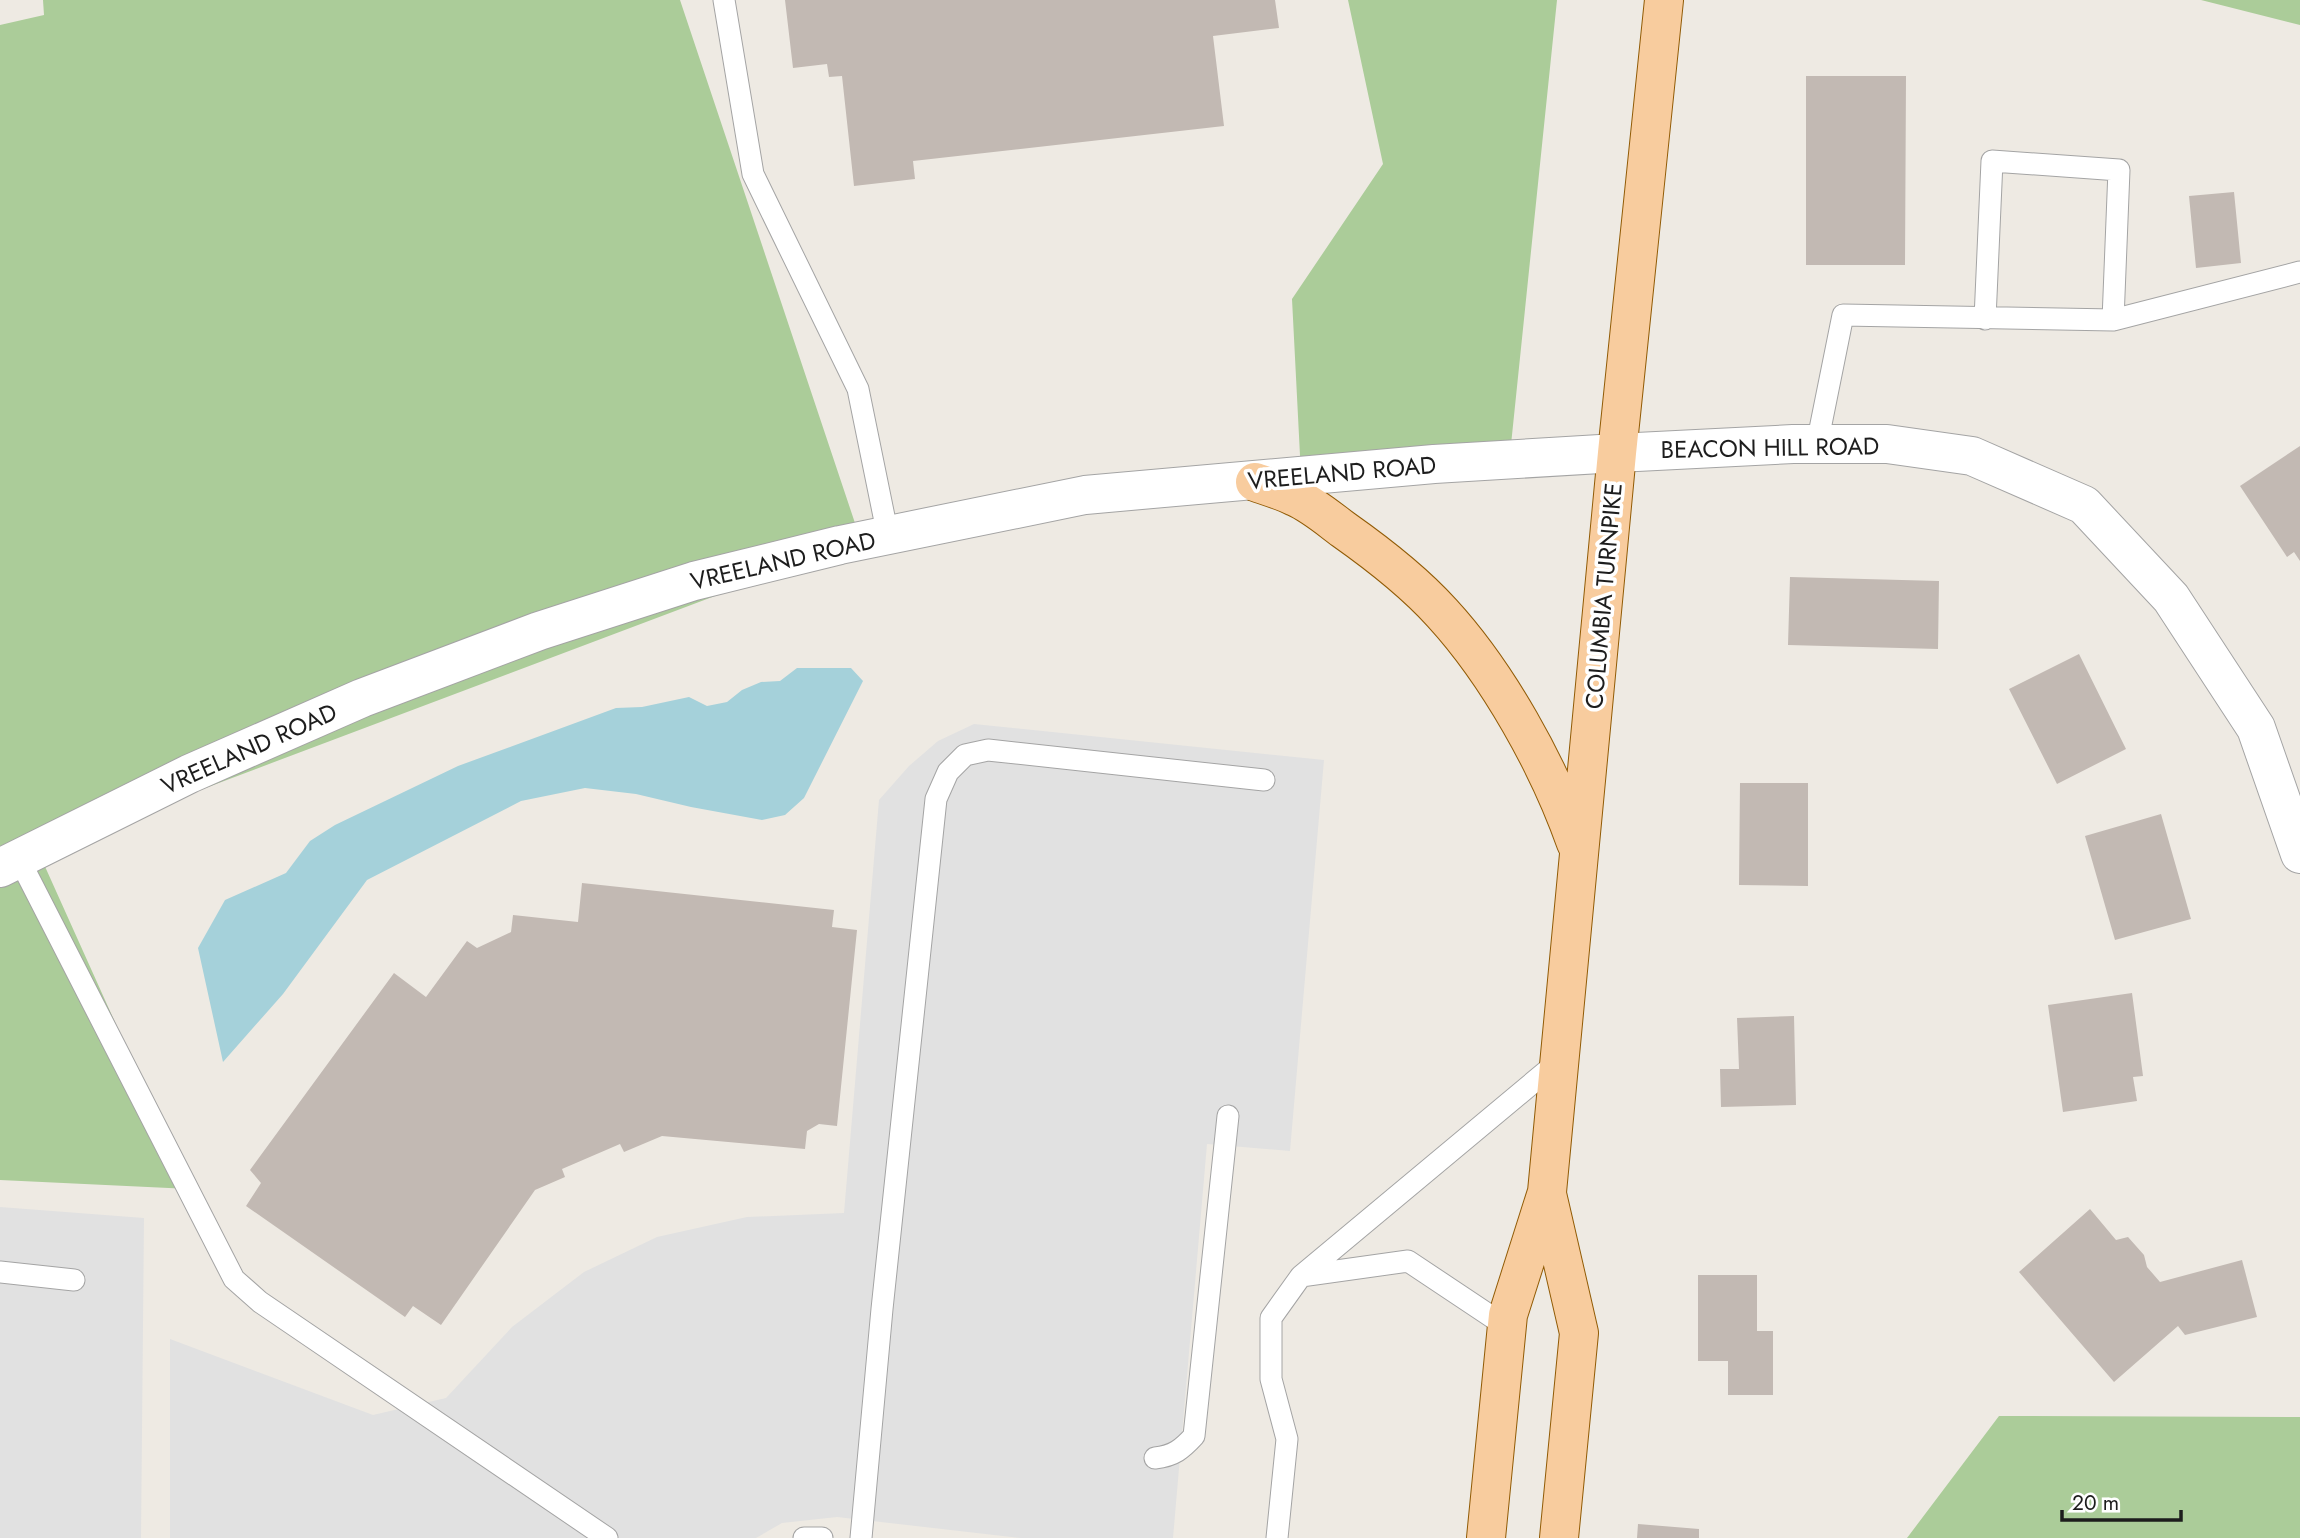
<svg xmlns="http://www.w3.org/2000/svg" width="2300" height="1538" font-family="Jost,sans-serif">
  <rect width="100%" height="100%" fill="#eeeae3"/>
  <path fill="#abcc99" d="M43,0H680L861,541L38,851L190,1189L0,1180V25L44,15Z
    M1348,0H1557L1509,464L1301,475L1292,299L1383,164Z
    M2201,0H2300V25Z
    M1999,1416L2300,1417V1538H1907Z"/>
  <path fill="#e1e1e1" d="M974,724L1324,760L1290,1151L1207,1144L1173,1538H1021L837,1517L782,1523L756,1538H170V1339L373,1415L446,1398L512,1327L584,1272L657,1237L747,1217L844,1213L879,800L909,766L938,741Z
    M0,1207L144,1218L141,1538H0Z"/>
  <path fill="#a5d1da" d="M797,668H851L863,681L804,798L785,815L762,820L691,807L636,794L585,788L521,801L367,880L283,994L223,1062L198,948L225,900L286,873L310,841L335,825L458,766L616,708L642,707L689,697L707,706L727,702L742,690L761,682L780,681Z"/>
  <path fill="#c2b9b3" d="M785,0H1275L1279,28L1213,36L1224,126L913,161L915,179L854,186L842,76L829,77L827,64L793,68Z
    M1806,76H1906L1905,265H1806Z
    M2234,192L2241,263L2196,268L2189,196Z
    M2300,446V561L2294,552L2287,557L2240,486Z
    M1790,577L1939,581L1938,649L1788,645Z
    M2079,654L2126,749L2057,784L2009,689Z
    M1740,783H1808V886L1739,885Z
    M2161,814L2191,919L2115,940L2085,836Z
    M582,883L834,910L832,927L857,930L837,1126L819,1124L807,1131L805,1149L662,1136L624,1152L620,1144L562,1169L565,1177L535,1190L441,1325L413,1306L405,1317L246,1206L261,1183L250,1170L394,973L426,997L467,941L477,948L511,932L513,915L578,922Z
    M2132,993L2143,1076L2133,1077L2137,1101L2063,1112L2048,1005Z
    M1794,1016L1796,1105L1721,1107L1720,1069H1739L1737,1018Z
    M2090,1209L2116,1240L2128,1237L2144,1255L2147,1267L2160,1282L2242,1260L2257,1317L2185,1335L2178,1326L2114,1382L2019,1272Z
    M1698,1275H1757V1331H1773V1395H1728V1361H1698Z
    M1638,1524L1699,1529V1538H1637Z"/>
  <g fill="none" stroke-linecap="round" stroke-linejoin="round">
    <g stroke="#a4a4a4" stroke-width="23">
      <path id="service" d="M724,0L753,174L858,389L888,536
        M2113,320L2300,272
        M1817,444L1843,315L2113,320L2119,170L1992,161L1985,319
        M19,859L234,1279L260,1302L607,1538
        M0,1272L74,1280
        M1507,1327L1408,1261L1301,1276L1560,1060
        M1155,1458C1174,1456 1182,1449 1194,1436L1228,1116
        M804,1538H822
        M861,1538L882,1309L936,799L948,772L965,755L988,750L1264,780
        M1277,1538L1287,1439L1271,1379V1318L1301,1276"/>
    </g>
    <g stroke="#a4a4a4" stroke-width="40">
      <path id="minor" d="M1617,453L1793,444H1887L1972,456L2084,505L2171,598L2256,728L2300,854"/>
    </g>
    <g stroke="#a4a4a4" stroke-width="40">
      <path id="tertiary" d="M0,868L189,774L362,698L539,631L694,581L840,545L1085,495L1434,464L1617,453"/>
    </g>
    <g stroke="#915b05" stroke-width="40">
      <path id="primary" d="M1255,482C1269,487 1283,491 1295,497C1313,505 1329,519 1344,530C1378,554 1414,582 1442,613C1498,674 1549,766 1576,843
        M1547,1194L1579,1333L1559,1538
        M1486,1538L1508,1315L1547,1192L1617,453L1664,0"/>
    </g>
    <use href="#service" stroke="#fff" stroke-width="21"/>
    <use href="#minor" stroke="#fff" stroke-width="38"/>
    <use href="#tertiary" stroke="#fff" stroke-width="38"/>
    <use href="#primary" stroke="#f8cc9e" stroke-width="38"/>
  </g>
  <g text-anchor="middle" stroke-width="7" stroke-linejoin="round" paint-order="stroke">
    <g font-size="24" fill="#1d1d1d" stroke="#fff">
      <text transform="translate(1770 448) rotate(-1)" y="8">BEACON HILL ROAD</text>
      <text transform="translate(1342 473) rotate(-5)" y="8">VREELAND ROAD</text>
      <text transform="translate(783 561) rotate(-13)" y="8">VREELAND ROAD</text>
      <text transform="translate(1604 596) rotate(-85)" y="8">COLUMBIA TURNPIKE</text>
      <text transform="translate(249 749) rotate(-24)" y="8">VREELAND ROAD</text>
    </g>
  </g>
  <path d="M2062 1510v10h119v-10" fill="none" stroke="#1d1d1d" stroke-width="3.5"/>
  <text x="2072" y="1510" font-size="21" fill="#1d1d1d" stroke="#ffffff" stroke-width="5" paint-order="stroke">20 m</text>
</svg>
